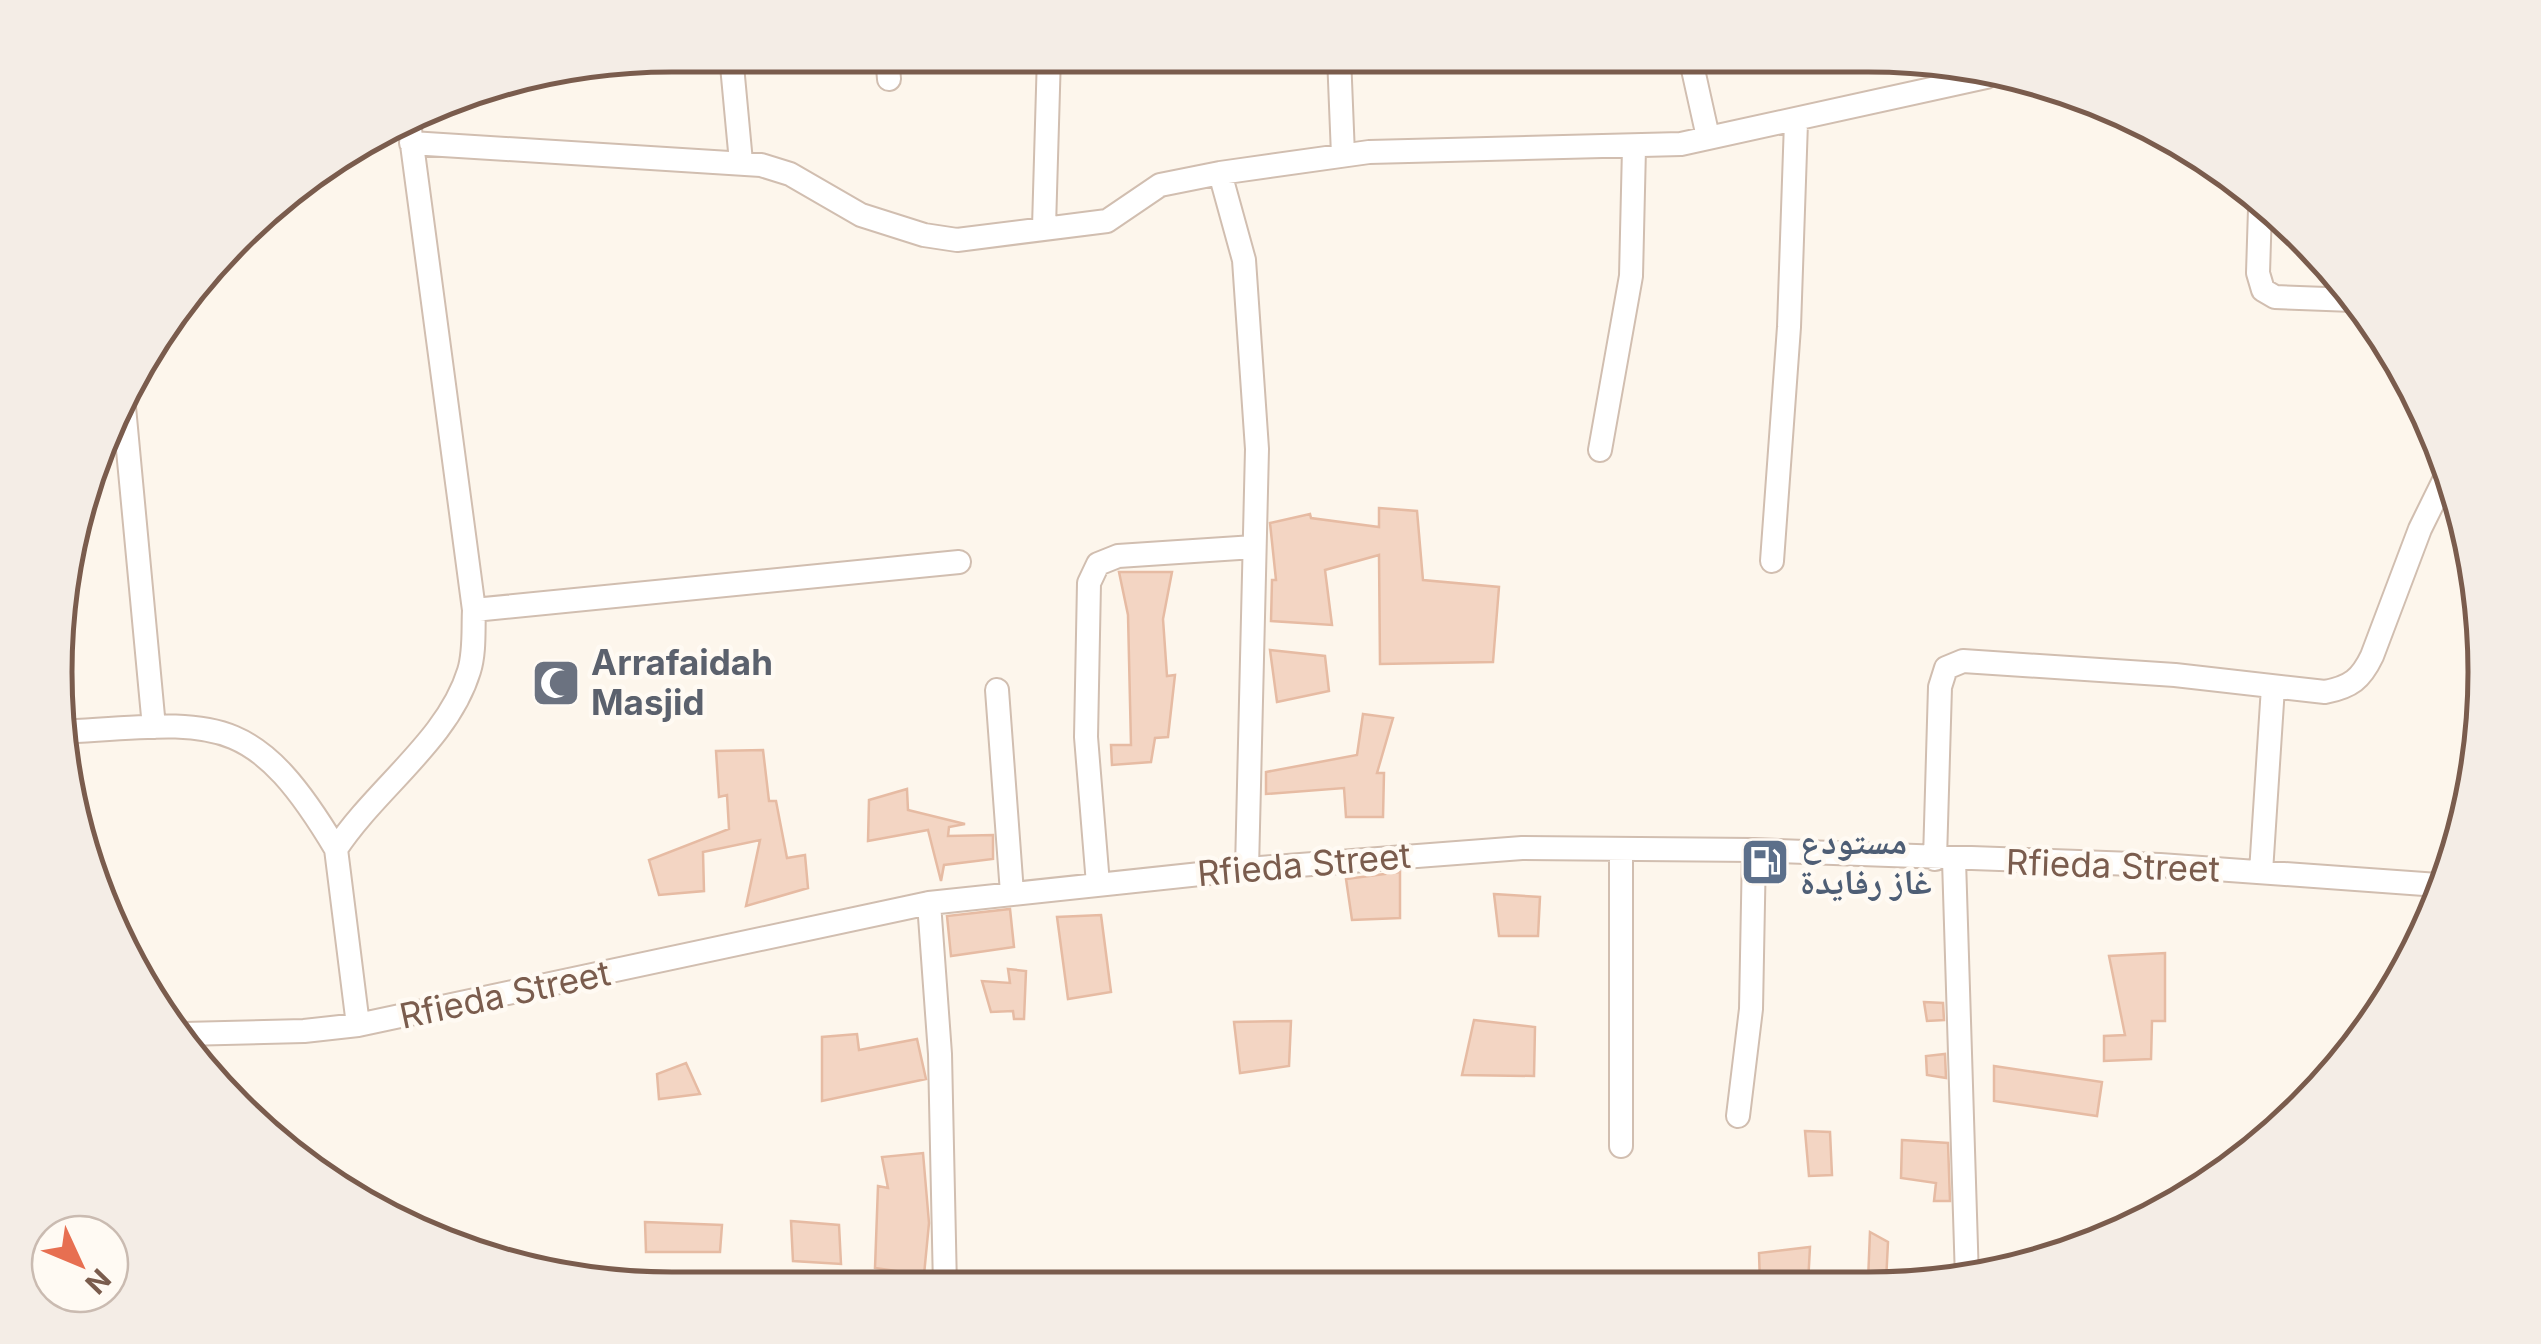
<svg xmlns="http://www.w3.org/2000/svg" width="2541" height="1344" font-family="Inter,'Noto Naskh Arabic',sans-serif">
  <rect width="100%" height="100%" fill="#fdf6ec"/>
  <path fill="#f3d5c3" stroke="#e6bba3" stroke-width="2.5" d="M1379,508L1417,511L1423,580L1499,587L1493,662L1380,664L1379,555L1325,570L1332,625L1271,621L1272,580H1276L1270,523L1310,514L1311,518L1379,527Z
    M1119,572H1172L1163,619L1167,676L1175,675L1168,737L1155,738L1151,762L1112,765L1111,745H1131L1128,615Z
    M1270,650L1325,656L1329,691L1277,702Z
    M1363,714L1393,718L1377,773H1384L1383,817H1346L1344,788L1266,794V772L1357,755Z
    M763,750L769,801H776L787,858L805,855L808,888L746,906L760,840L703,852L704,891L659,895L649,860L729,829L727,795L719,797L716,751Z
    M907,789L908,810L965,824L949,827L948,836L993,835V859L944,865L941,881L928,830L868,841L869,800Z
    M1400,872V918L1352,920L1346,879Z
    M1494,894L1540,897L1538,936H1499Z
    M1010,909L1014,947L951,956L947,916Z
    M1101,915L1111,992L1068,999L1057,917Z
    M2165,953V1021H2152L2151,1059L2104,1061V1036L2125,1035L2109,956Z
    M1008,969L1026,971L1024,1019H1014L1013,1011L991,1012L982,981L1010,983Z
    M1924,1002L1943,1003L1944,1020L1927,1021Z
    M1474,1020L1535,1027L1534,1076L1462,1075Z
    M1291,1021L1289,1066L1240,1073L1234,1022Z
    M857,1034L859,1050L917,1039L926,1079L822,1101V1037Z
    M1945,1054L1946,1078L1927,1075L1926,1056Z
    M686,1063L700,1094L659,1099L657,1074Z
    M1994,1066L2102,1082L2097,1116L1994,1101Z
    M1805,1131L1830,1132L1832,1175L1809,1176Z
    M1902,1140L1948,1143L1950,1201H1934L1936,1183L1901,1178Z
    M923,1153L929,1223L924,1275L875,1268L878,1186L888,1188L882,1157Z
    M791,1221L839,1225L841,1264L793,1261Z
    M645,1222L722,1225L720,1252H646Z
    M1870,1232L1888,1242L1886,1282L1868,1281Z
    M1810,1247L1808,1284H1760L1759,1253Z"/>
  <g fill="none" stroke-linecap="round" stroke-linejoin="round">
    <g stroke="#d1beb0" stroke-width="26">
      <path id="minor" d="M731,55L741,162
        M887,55L889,79
        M1339,56L1343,155
        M1690,56L1708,137
        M411,143L761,165L790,174L861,215L924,235L957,240L1107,221L1160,185L1220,173L1369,152L1681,144L1986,77
        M1220,173L1244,260L1257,449L1247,869
        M2260,209L2258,273L2263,290L2275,297L2353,300
        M1044,227L1049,55
        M124,407L154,727
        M1600,450L1631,276L1634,148
        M1772,561L1789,327L1796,122
        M474,610L959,562
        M997,690L1012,893
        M61,732C214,723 251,707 336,849
        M1935,859L1940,687L1946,668L1963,661L2175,675L2325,692C2351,687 2361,679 2372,656L2420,529L2450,468
        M1954,860L1967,1279
        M2261,872L2273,687
        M1098,884L1086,737L1089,583L1098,564L1118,556L1254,547
        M929,903L940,1054L945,1287
        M358,1025L336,849C376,788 448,740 469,671C475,652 473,629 474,610L409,122
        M183,1034L304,1031L358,1025L929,903L1247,869L1522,848L1754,850L2160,865L2438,885
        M1738,1116L1751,1009L1754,850
        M1621,1146V849"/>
    </g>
    <use href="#minor" stroke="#fff" stroke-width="22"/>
  </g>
  <defs>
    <g id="mosque-square" transform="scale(2.5)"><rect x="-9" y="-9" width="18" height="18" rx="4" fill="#6b7280" stroke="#fffaf3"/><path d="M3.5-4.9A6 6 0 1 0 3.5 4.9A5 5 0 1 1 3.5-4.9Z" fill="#fff"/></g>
    <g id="fuel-square" transform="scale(2.5)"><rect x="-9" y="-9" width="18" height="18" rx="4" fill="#5c6f8a" stroke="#fffaf3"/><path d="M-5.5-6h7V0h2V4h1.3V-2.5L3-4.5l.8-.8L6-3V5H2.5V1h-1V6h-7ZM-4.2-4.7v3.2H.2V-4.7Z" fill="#fff"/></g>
  </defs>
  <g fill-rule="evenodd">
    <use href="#mosque-square" x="556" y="683"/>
    <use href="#fuel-square" x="1765" y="862"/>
  </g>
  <g text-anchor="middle" stroke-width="9" stroke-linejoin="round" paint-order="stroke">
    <g font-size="35" font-weight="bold" fill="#5b616d" stroke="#fffaf3" text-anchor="start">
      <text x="591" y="675">Arrafaidah<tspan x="591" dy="40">Masjid</tspan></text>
    </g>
    <g font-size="35" font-weight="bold" fill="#4e5e75" stroke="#fffaf3" text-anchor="start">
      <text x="1800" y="854">مستودع<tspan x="1800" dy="40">غاز رفايدة</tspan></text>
    </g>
    <g font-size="35" fill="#7a5c4d" stroke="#fffaf3">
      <text transform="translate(1304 865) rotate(-5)" y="12">Rfieda Street</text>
      <text transform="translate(2113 866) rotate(2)" y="12">Rfieda Street</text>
      <text transform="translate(505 995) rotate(-12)" y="12">Rfieda Street</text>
    </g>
  </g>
  <path d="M0 0H2541V1344H0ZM672 72H1868A600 600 0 0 1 2468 672V672A600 600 0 0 1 1868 1272H672A600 600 0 0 1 72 672V672A600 600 0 0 1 672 72Z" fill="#f4ede6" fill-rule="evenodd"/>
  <path fill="none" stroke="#7a5c4d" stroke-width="5" d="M672 72H1868A600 600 0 0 1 2468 672V672A600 600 0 0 1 1868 1272H672A600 600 0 0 1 72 672V672A600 600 0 0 1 672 72Z"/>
  <g transform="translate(80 1264) rotate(134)"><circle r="48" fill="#fffaf3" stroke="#cabbb1" stroke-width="2.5"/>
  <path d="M0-8L18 38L0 25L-18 38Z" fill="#e76f51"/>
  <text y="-15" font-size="28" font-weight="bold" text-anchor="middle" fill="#7a5c4d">N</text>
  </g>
</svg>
